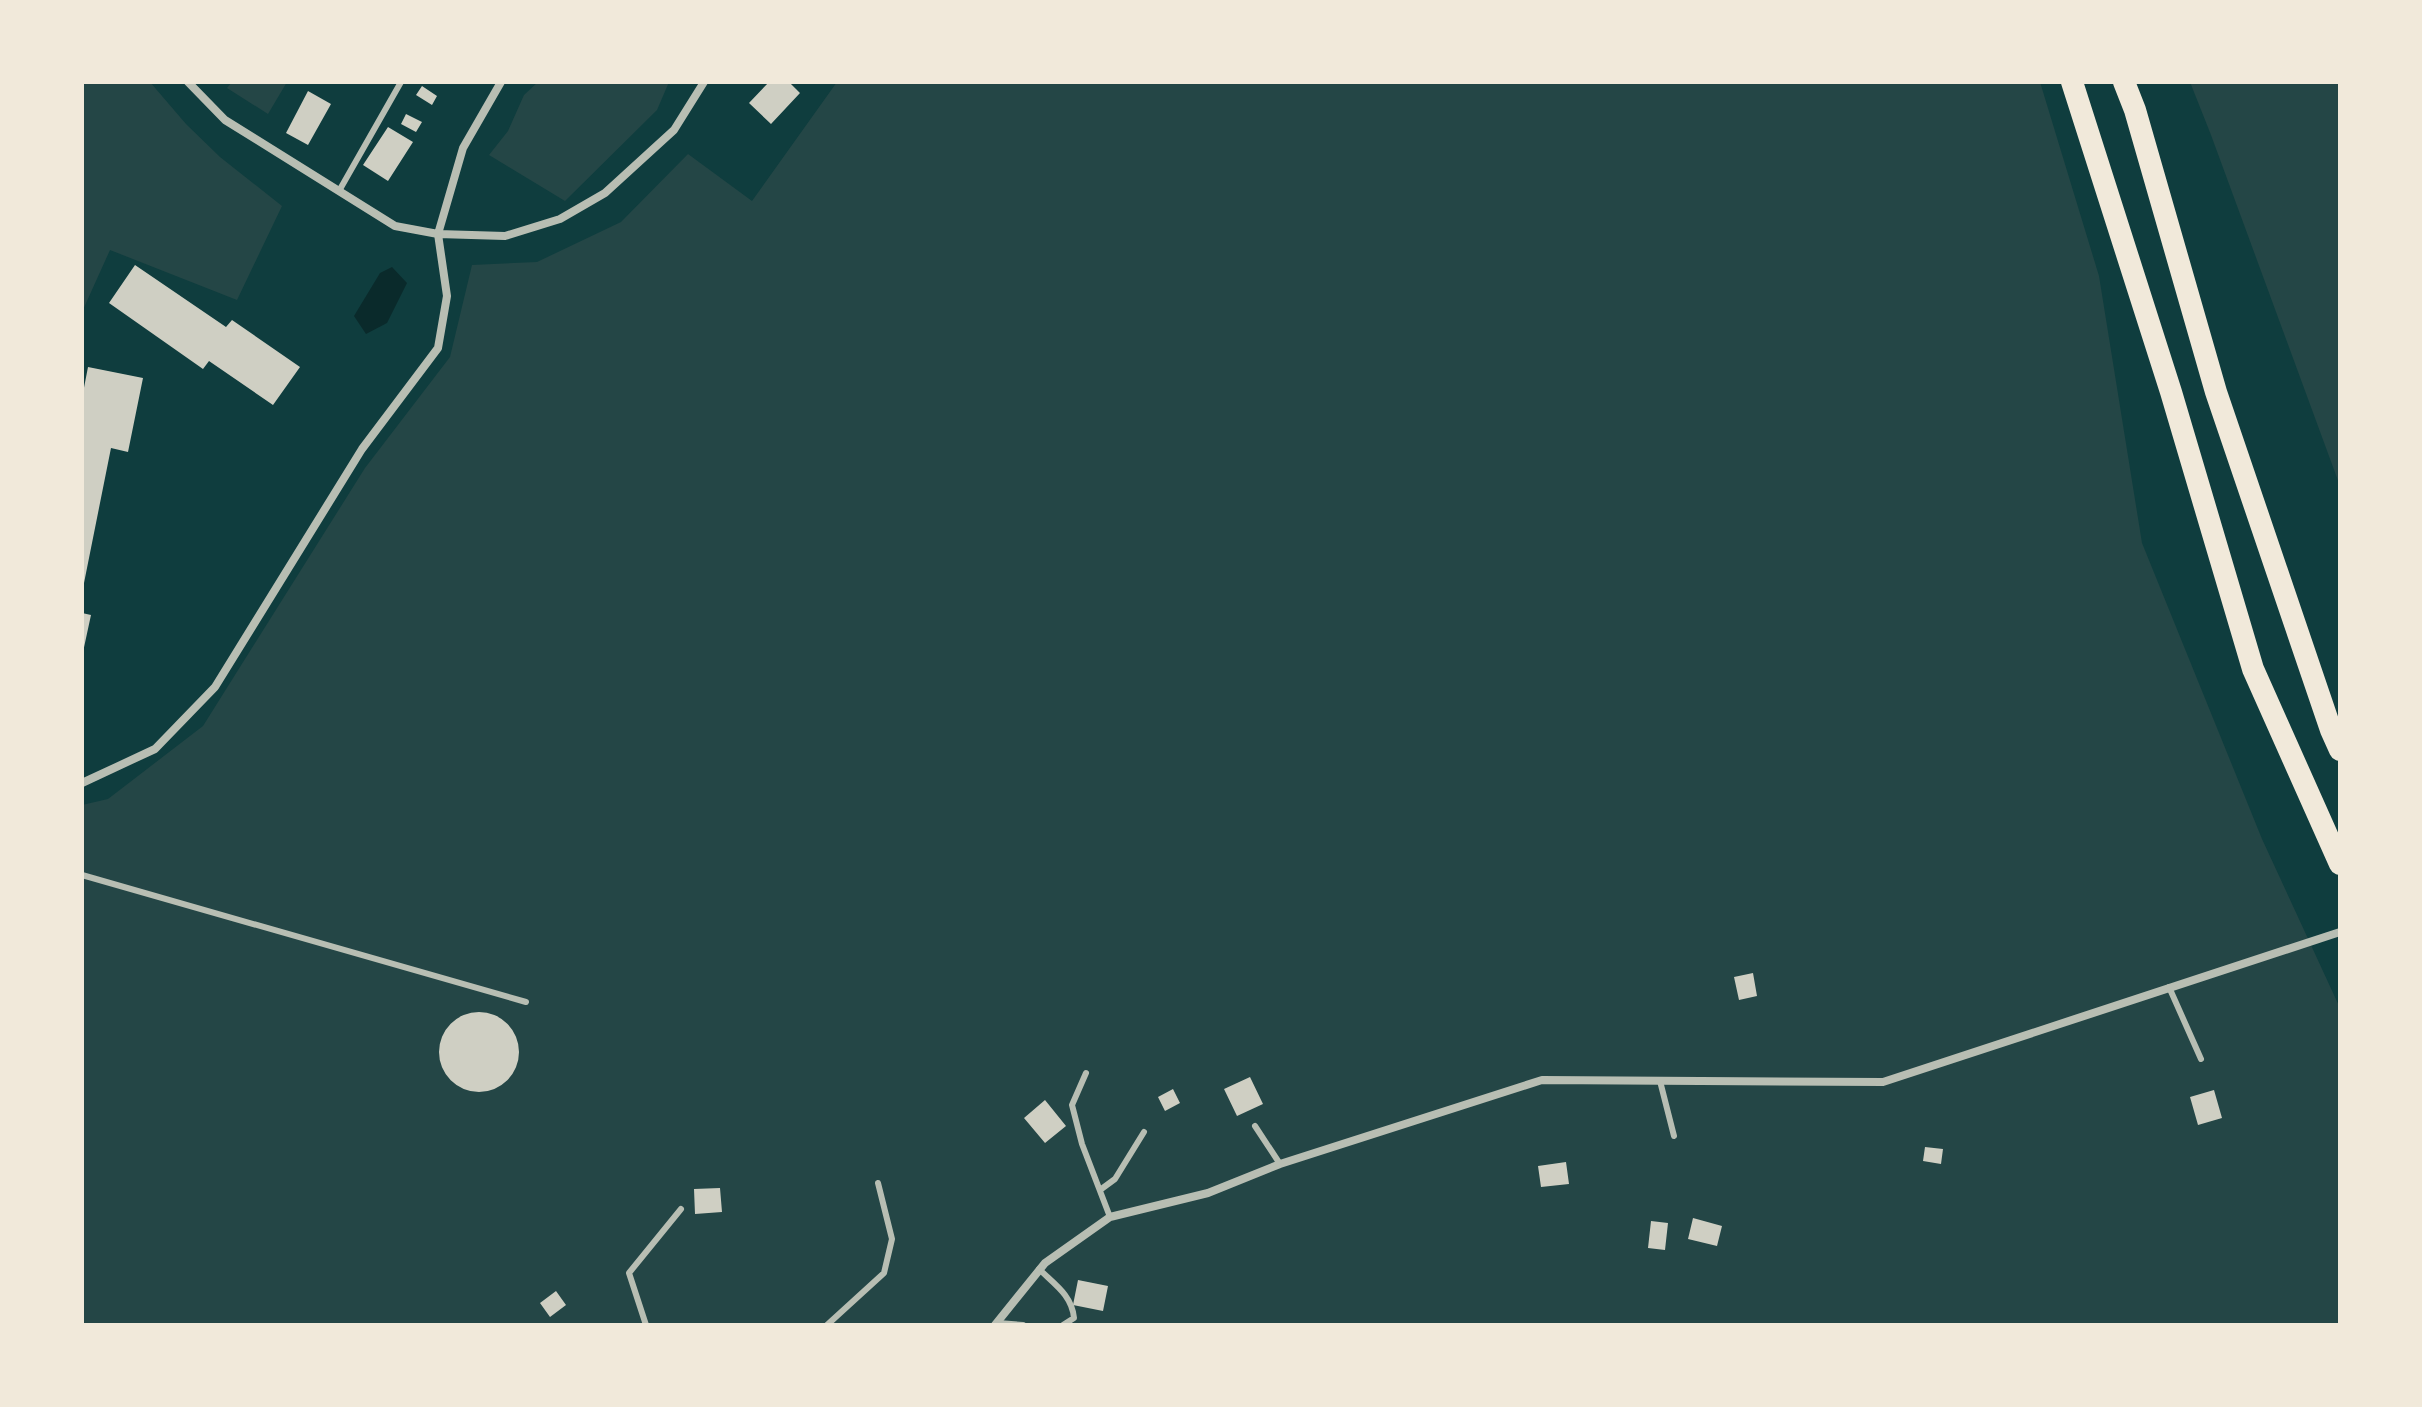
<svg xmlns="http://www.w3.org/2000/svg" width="2422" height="1407" font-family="'Alegreya Sans',sans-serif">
  <rect width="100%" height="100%" fill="#0f3d3e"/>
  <path fill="#244646" d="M82,82H150L186,124L220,157L282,206L237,300L110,250L82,312Z
    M232,82H287L268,114L227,88Z
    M538,82H669L657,110L565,201L489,155L508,131L524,95Z
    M837,82H2040L2099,276L2142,543L2262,839L2340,1008V1325H82V805L108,799L203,726L365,468L450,357L472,265L537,262L621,222L688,154L752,201Z
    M2190,82H2340V486L2211,135Z"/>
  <path fill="#0a2a2b" d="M392,267L407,283L387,323L366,334L354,316L380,273Z"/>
  <path fill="#cfcfc3" d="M769,82H789L800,93L771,124L749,103Z
    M422,86L437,96L432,105L416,95Z
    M308,91L331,104L308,145L286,133Z
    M406,114L422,122L416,132L401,124Z
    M388,127L413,142L388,181L363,165Z
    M135,265L226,327L232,320L300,367L273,405L209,361L203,369L109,303Z
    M88,367L143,378L128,452L111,448L83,588L82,398Z
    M82,613L91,615L83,652H82Z
    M1753,973L1757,996L1739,1000L1734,977Z
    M439 1052a40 40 0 1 1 80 0a40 40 0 1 1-80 0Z
    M1250,1077L1263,1104L1237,1116L1224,1089Z
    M1173,1089L1180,1103L1165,1111L1158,1097Z
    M2214,1090L2222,1118L2198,1125L2190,1097Z
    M1045,1100L1066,1126L1045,1143L1024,1118Z
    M1925,1147L1943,1149L1941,1164L1923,1161Z
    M1566,1162L1569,1184L1541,1187L1538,1166Z
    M720,1188L722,1212L695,1214L694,1189Z
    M1693,1218L1722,1226L1717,1246L1688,1239Z
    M1651,1221L1668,1223L1665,1250L1648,1248Z
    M1078,1280L1108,1286L1103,1311L1073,1305Z
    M556,1291L566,1305L550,1317L540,1303Z"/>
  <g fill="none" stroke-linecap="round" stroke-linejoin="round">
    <path stroke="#b8beb3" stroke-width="6" d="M339,191L401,82
      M82,875L526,1002
      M2169,987L2201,1059
      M1086,1073L1072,1105L1082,1144L1110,1217
      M1660,1081L1674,1136
      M1255,1126L1280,1164
      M1100,1190L1115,1179L1144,1132
      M1039,1269C1054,1284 1072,1295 1074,1318L1063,1325
      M998,1323L1023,1325
      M646,1325L629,1273L681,1209
      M827,1325L884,1273L892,1239L878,1183"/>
    <path stroke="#b8beb3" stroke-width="8" d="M188,82L225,120L395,226L438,234L505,236L560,219L605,193L674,130L704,82
      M82,783L155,749L215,687L362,449L438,348L447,296L438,234L463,148L501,82
      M995,1325L1045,1263L1110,1217L1208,1193L1280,1164L1542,1080L1883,1082L2340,932"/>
    <path stroke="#f1e9da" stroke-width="22" d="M2072,82L2171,392L2253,669L2340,864
      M2124,82L2135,110L2216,392L2331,730L2340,750"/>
  </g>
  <rect width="2422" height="1407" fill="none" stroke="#f1e9da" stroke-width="168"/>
</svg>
